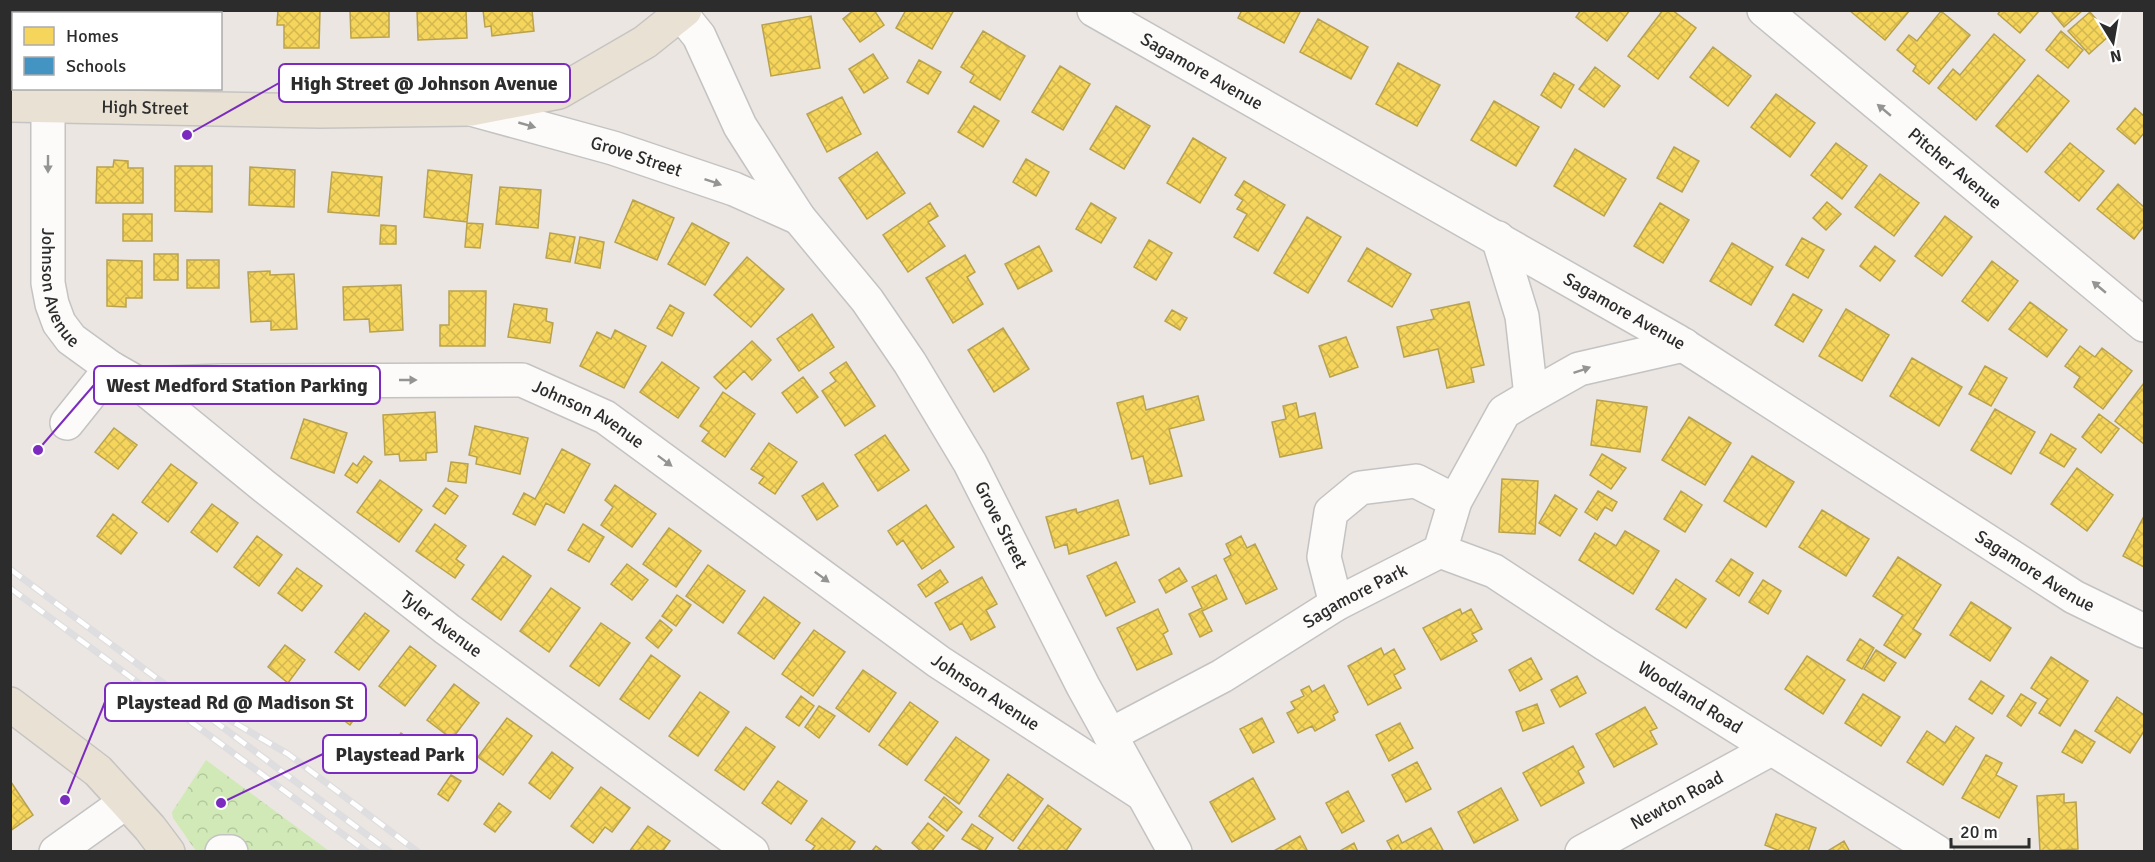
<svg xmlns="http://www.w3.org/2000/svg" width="2155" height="862" font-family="Signika,sans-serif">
  <defs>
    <pattern id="park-crowns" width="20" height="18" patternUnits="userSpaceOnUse" patternTransform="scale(1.5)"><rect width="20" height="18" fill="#d1e9b7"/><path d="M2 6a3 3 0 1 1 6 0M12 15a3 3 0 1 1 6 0" fill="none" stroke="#b4c89e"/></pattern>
    <pattern id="homes-cross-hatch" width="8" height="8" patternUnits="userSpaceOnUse" patternTransform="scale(1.5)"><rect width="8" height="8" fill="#f6d55c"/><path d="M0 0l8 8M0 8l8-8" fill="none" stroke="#d3b750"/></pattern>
    <pattern id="schools-cross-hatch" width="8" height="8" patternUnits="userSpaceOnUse" patternTransform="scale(1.5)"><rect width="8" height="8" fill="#4393c3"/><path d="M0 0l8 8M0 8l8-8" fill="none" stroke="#38789f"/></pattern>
  </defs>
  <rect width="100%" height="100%" fill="#ebe6e1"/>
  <path fill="#efe3d5" d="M11,11H140V14H14L13,70H11Z"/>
  <path fill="url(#park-crowns)" d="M206,760L329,851H196L173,818L172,812Z"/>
  <path fill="url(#homes-cross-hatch)" stroke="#b9a24e" stroke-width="1.5" d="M155,10H201V14H155Z
    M278,10H320L319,48H284V25H277Z
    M350,10H389V37L351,38Z
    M417,10H466L467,38L418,40Z
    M483,10H532L534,31L492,36L491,26L485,27Z
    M854,10H874L884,25L860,42L843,19Z
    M906,10H954L932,49L896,28Z
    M1242,10H1301L1284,43L1238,18Z
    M1581,10H1630L1607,41L1576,17Z
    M1663,10H1672L1696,28L1658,79L1628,56Z
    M1849,10H1910L1885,40Z
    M2001,10H2038L2039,11L2020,33L1998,14Z
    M2050,10H2083L2064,27Z
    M1941,11L1970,35L1929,84L1913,71L1916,66L1897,50L1909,35L1917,41Z
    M2090,12L2110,35L2089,54L2068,31Z
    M811,16L820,68L771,76L762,25Z
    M1318,19L1368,47L1351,79L1300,52Z
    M983,31L1025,56L1000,100L970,82L974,75L961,67Z
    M2061,31L2083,50L2068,68L2046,50Z
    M1994,34L2025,60L1976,120L1938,88L1953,69L1960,75Z
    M1713,47L1751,76L1728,106L1690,77Z
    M873,54L888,78L864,93L849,69Z
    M919,60L941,72L928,94L907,82Z
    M1398,63L1440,85L1417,126L1376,104Z
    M1060,66L1090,84L1063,130L1032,112Z
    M1595,67L1620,86L1604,107L1579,89Z
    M1554,73L1574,85L1561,108L1541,95Z
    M2038,75L2069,101L2027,152L1996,126Z
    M1776,94L1815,123L1790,157L1751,127Z
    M842,97L861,134L827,152L807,114Z
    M1494,101L1539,127L1516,166L1471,140Z
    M974,106L999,121L983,147L958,132Z
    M1116,106L1150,126L1124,169L1090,149Z
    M2135,108L2144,116V133L2135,144L2117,129Z
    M1193,138L1226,158L1200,203L1167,183Z
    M1836,143L1867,166L1842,199L1811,175Z
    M2070,143L2104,171L2079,201L2045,172Z
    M1674,147L1699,161L1682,192L1657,178Z
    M1575,149L1626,179L1604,216L1554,186Z
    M877,152L905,193L867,219L839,178Z
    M1026,159L1049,172L1036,196L1013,182Z
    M114,160L128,161V168H143V203H96L97,167H113Z
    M175,166H212V212L175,211Z
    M250,167L295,170L294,207L249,205Z
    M428,170L472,175L467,222L424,217Z
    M332,172L382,177L379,216L328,212Z
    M1880,174L1919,203L1894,236L1855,207Z
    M1244,181L1285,205L1258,251L1234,237L1247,214L1237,209L1243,200L1235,195Z
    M2118,184L2144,207V226L2134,239L2097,209Z
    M500,187L541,190L538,228L496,224Z
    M633,200L674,218L657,260L615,242Z
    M1827,202L1841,214L1826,230L1813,218Z
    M930,203L938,216L928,222L945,246L908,272L883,235Z
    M1091,203L1116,218L1101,243L1076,229Z
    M1660,203L1689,220L1663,263L1634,246Z
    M123,214H152V241H123Z
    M1945,216L1972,237L1942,276L1915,256Z
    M1307,217L1341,237L1308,293L1274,273Z
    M467,223L483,224L480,248L465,247Z
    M692,223L729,243L705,285L668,264Z
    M381,225L396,226V244H380Z
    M550,233L575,237L570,262L546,258Z
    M580,237L604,242L600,268L575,263Z
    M1802,238L1824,250L1808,278L1786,265Z
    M1149,240L1172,253L1156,280L1134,267Z
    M1732,243L1773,267L1751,305L1710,281Z
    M1039,246L1052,271L1018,289L1005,264Z
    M1875,246L1895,261L1880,281L1860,266Z
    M1367,248L1411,274L1392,307L1348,281Z
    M154,254H178V280H154Z
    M965,255L975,272L967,277L983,304L953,323L926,278Z
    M747,257L784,289L751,327L714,295Z
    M107,260L142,261V298H126V307L107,306Z
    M187,260H219V288H187Z
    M1992,261L2018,281L1988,321L1962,301Z
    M270,271V275L294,274L297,329L271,330V321L251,322L248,272Z
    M401,285L403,330L370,332L369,319L344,320L343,287Z
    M449,291H486L485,346H440V325H449Z
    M1793,294L1822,310L1803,342L1775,325Z
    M1469,302L1484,365L1471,368L1474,382L1447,388L1438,349L1404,357L1397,327L1434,319L1431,310Z
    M2030,302L2067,330L2047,357L2009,329Z
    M514,304L547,309L546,321L553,323L550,343L508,337Z
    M670,305L684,313L672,336L657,328Z
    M1846,309L1889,335L1862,381L1819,356Z
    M1172,310L1187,318L1180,330L1165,321Z
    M812,314L834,347L799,371L777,339Z
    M1003,328L1029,369L994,392L968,350Z
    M615,330L646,346L624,388L580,366L597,332L611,339Z
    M1346,337L1358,367L1330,377L1319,346Z
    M752,341L771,360L752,380L744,371L726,389L714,377Z
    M2080,346L2095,357L2102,348L2132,371L2103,409L2074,387L2080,377L2065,366Z
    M1912,358L1962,387L1939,426L1890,396Z
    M662,362L699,388L678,418L640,392Z
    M846,362L875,406L845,426L822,391L836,381L830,373Z
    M1985,366L2007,378L1991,406L1969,394Z
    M803,377L818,397L797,413L782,393Z
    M2144,383V444L2115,421Z
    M723,392L755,414L725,457L702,441L709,432L700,426Z
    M1143,396L1146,410L1198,396L1204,420L1169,429L1182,476L1150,484L1143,456L1132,459L1117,403Z
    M1597,400L1647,407L1640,452L1591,445Z
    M1296,403L1299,417L1315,413L1322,448L1280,457L1272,422L1286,419L1283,406Z
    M1995,409L2035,432L2011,474L1971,450Z
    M435,412L437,452L426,453V460L400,461L399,454L385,455L383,415Z
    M2099,414L2119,429L2101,453L2082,437Z
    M1689,417L1731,443L1705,485L1662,460Z
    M304,419L347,433L334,473L291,458Z
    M475,426L528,438L520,474L476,464L477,457L469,455Z
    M114,428L137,445L118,469L95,452Z
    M2051,434L2076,449L2064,467L2040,453Z
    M885,435L909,470L878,491L855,455Z
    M769,443L797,462L775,494L759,483L764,477L751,469Z
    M562,449L590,464L564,513L546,503L535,525L513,514L524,493L535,499Z
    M1602,454L1626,468L1611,489L1590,475Z
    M364,456L372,462L357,483L345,475L353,463L357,466Z
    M1752,456L1794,482L1766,527L1724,501Z
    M451,462L468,464L466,483L448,481Z
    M171,464L197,483L168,522L142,502Z
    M2077,468L2113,495L2087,531L2051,504Z
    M1502,479L1538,481L1535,534L1499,532Z
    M380,480L422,510L399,542L357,512Z
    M823,483L838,506L817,520L802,496Z
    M615,485L656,514L632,547L601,525L613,507L605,500Z
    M446,488L458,496L445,514L433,506Z
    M1598,491L1617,502L1612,511L1605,507L1597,520L1585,512Z
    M1681,491L1702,505L1685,532L1664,519Z
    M1555,495L1577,509L1560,536L1539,523Z
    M1118,500L1129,535L1069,554L1067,544L1055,548L1046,517L1076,509L1077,513Z
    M212,504L238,523L217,552L191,532Z
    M926,505L954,547L922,569L903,540L897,545L888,531Z
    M1822,510L1869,539L1846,576L1799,547Z
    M113,514L137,533L121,554L97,536Z
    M2144,516V567L2123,556Z
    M435,524L466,546L456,559L464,565L455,578L416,551Z
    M583,524L604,537L589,562L568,550Z
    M669,528L701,551L676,587L643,564Z
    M1625,531L1659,551L1633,594L1579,560L1595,533L1616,546Z
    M257,536L282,555L259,586L234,567Z
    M1241,536L1247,548L1255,544L1277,589L1246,604L1224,559L1231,555L1226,544Z
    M503,556L531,576L501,620L472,599Z
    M1898,557L1941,585L1913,629L1921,634L1905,658L1884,645L1903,615L1873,596Z
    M1731,559L1753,573L1739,596L1716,581Z
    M1116,562L1135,602L1106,616L1087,576Z
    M627,564L648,580L632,600L611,584Z
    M708,565L745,591L723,623L686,596Z
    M297,568L322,586L302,611L278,593Z
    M1179,568L1187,581L1166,593L1159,580Z
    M940,570L948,582L926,597L918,585Z
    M1216,575L1227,599L1202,611L1212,631L1200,637L1189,614L1202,608L1192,587Z
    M982,577L997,604L986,610L995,627L971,640L962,623L950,630L935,603Z
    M1676,579L1706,599L1686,628L1656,609Z
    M1763,580L1781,591L1768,614L1749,602Z
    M551,588L580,608L549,652L520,631Z
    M677,595L691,605L676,626L662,616Z
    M764,597L800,623L774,659L738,633Z
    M1971,602L2011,628L1990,661L1950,635Z
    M1158,609L1168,631L1163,634L1172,654L1137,670L1117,628Z
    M1460,609L1462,614L1471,609L1482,629L1472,634L1477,641L1441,660L1423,628Z
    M365,613L389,631L359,670L335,652Z
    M660,620L672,630L658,648L646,638Z
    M601,623L630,643L599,686L570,666Z
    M814,630L845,652L813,696L782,674Z
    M1860,639L1874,648L1862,669L1847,660Z
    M285,645L305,660L288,683L268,667Z
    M410,646L436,666L405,706L379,686Z
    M1381,648L1384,655L1394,649L1405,669L1394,675L1401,688L1368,705L1348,666Z
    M1876,650L1896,663L1884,681L1864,669Z
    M651,655L680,676L649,719L620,699Z
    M1807,656L1845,680L1823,714L1785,689Z
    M2051,657L2088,681L2060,726L2039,713L2048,699L2031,688Z
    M1531,658L1542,679L1520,691L1509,670Z
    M863,670L896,693L869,732L836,708Z
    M1577,676L1586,693L1560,707L1551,690Z
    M1981,681L2004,696L1992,714L1969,699Z
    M454,684L479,703L452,739L427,720Z
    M1324,685L1338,712L1333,715L1335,720L1315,731L1312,726L1298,733L1287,713L1295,709L1291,702L1304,696L1301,690L1309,686L1312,692Z
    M700,692L729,712L698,756L669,736Z
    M1863,694L1900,717L1881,746L1845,723Z
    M2021,694L2036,703L2021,726L2007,716Z
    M354,695L365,704L350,725L338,716Z
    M801,696L814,706L799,726L786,717Z
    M2117,697L2144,715V731L2130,753L2095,731Z
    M910,702L938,722L907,765L879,745Z
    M1537,704L1544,723L1523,731L1516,712Z
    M819,706L835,716L819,738L805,727Z
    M1645,707L1657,728L1650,731L1657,744L1614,767L1596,734Z
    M507,718L532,736L503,775L478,757Z
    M1262,718L1274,742L1253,753L1240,729Z
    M1400,723L1413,748L1389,761L1376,735Z
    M1956,726L1974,738L1943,785L1907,762L1927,731L1945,743Z
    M746,727L775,747L744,790L715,770Z
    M2075,730L2095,742L2082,763L2062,752Z
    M401,733L422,748L404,770L384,755Z
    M956,737L989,760L959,804L925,780Z
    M1573,746L1584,767L1578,771L1584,783L1541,806L1523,773Z
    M552,752L573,768L550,799L529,783Z
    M1986,755L2002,763L1996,775L2017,786L1999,818L1962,798Z
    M1417,762L1431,789L1406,802L1392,775Z
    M1008,774L1043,799L1013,841L979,816Z
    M451,775L461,781L448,801L438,794Z
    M1253,778L1275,819L1232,842L1210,802Z
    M778,781L807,801L791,824L762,803Z
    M11,782L33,815L10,831V783Z
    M601,787L630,808L612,832L605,827L593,843L571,826Z
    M1501,788L1518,820L1474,843L1458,812Z
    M1348,791L1364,821L1342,833L1326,803Z
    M2064,794V803L2076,802L2078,849L2040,851L2037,796Z
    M944,797L962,812L947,831L929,817Z
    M499,803L511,812L495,832L484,824Z
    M1048,805L1081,829L1065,852H1024L1018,848Z
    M1776,814L1816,828L1808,852H1782L1765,845Z
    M822,818L855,842L848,852L811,851L815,846L806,840Z
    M928,823L944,836L931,852H922L912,843Z
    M972,824L993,838L984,852L962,839Z
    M648,826L670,841L662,852H629Z
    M1431,828L1444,852H1393L1387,841L1398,835L1402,843Z
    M1300,836L1308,852H1272Z
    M1844,841L1850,852H1826Z
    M1354,843L1358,852H1338Z
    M876,846L884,852H871Z"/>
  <path fill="url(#schools-cross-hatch)" stroke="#3c7496" stroke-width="1.5" d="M46,10H132V14H46Z"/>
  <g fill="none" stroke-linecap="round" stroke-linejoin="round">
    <g stroke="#c4c3c3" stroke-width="36">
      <g id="minor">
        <path id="s1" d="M1094,10L1677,341L2074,597L2144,631"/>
        <path id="s2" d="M1764,10L2144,325"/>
        <path d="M17,14V10"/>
        <path d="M142,14V10"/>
        <path id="s3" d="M682,15L699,36L740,126L775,181L799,218L867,300L910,363L970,463L1083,686L1175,852"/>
        <path id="s4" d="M48,106V283L52,304L59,323L71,339L111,368L139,384L222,381L522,380L605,417L939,662L1142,794"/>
        <path id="s5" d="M471,109L613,148L734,189L799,218"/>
        <path id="s6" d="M139,384L265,487L447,629L752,852"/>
        <path d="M1531,396L1579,369L1684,345"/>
        <path d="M67,423L111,368"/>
        <path id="s7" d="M1440,551L1494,571L1605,644L1937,852"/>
        <path d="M1336,604L1324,557L1331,512L1360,488L1416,481L1455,501"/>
        <path id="s8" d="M1110,735L1222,676L1336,604L1440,551L1455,501L1504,412L1531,396L1522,316L1498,238"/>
        <path d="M56,852L126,802"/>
        <path d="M222,852H231"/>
        <path id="s9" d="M1582,852L1771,749"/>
      </g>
    </g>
    <g stroke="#c6c4c2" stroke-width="36">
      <g id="major">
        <path id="s10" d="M10,105L320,111L471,109L559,92L645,42L685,10"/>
        <path d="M10,704L98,771L150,828L168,852"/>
      </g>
    </g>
    <use href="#minor" stroke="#fcfbfa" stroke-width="33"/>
    <use href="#major" stroke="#e9e1d3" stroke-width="33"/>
    <g stroke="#dedee0" stroke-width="7">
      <path id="rail" d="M10,569L390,852
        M10,588L367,852
        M211,709L288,754L418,852"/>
    </g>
    <use href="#rail" stroke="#fff" stroke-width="4.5" stroke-dasharray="14" stroke-linecap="butt"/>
  </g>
  <defs><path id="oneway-solid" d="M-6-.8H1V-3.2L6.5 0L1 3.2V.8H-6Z" transform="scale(1.5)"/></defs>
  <g fill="#949493">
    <use href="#oneway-solid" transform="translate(1884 110) rotate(-140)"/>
    <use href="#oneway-solid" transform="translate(527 125) rotate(16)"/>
    <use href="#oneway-solid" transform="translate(48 164) rotate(90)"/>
    <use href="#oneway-solid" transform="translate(713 182) rotate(19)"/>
    <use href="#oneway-solid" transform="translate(2099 287) rotate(-140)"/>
    <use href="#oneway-solid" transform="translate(1582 370) rotate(-19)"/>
    <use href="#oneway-solid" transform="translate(408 380)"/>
    <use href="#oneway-solid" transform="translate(665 461) rotate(37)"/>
    <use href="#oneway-solid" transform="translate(822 577) rotate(36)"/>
  </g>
  <g text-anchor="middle" stroke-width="6" stroke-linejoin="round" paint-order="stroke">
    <g font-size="18" fill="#2c2c2c" stroke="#fff">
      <text dy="6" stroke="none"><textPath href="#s1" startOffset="124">Sagamore Avenue</textPath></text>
      <text dy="6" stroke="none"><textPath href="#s10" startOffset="135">High Street</textPath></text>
      <text dy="6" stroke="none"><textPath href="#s5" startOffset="172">Grove Street</textPath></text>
      <text dy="6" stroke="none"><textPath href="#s2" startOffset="248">Pitcher Avenue</textPath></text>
      <text dy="6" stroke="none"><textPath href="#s4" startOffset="184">Johnson Avenue</textPath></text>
      <text dy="6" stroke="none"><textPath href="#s1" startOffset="610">Sagamore Avenue</textPath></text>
      <text dy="6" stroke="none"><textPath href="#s4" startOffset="778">Johnson Avenue</textPath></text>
      <text dy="6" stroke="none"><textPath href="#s3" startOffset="604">Grove Street</textPath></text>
      <text dy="6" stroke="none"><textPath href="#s1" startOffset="1096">Sagamore Avenue</textPath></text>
      <text dy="6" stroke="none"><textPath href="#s8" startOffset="282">Sagamore Park</textPath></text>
      <text dy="6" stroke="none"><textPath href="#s6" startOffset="386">Tyler Avenue</textPath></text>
      <text dy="6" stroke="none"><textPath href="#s4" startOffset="1264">Johnson Avenue</textPath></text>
      <text dy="6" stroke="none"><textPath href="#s7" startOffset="291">Woodland Road</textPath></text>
      <text dy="6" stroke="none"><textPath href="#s9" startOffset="108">Newton Road</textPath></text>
    </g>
  </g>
  <path fill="none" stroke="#7b2cbf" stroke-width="2" d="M187 135L279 83M38 450L94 385M65 800L105 702M221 803L323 754"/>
  <g fill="#7b2cbf" stroke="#fff" stroke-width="2">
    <circle cx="187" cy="135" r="6"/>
    <circle cx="38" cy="450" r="6"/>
    <circle cx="65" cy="800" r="6"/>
    <circle cx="221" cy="803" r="6"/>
  </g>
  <g fill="#fff" stroke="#7b2cbf" stroke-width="2">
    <rect x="279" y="64" width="291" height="38" rx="6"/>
    <rect x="94" y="366" width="286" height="38" rx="6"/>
    <rect x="105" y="683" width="261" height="38" rx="6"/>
    <rect x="323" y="735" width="154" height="38" rx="6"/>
  </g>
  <g font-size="20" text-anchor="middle" font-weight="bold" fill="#2c2c2c">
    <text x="424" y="90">High Street @ Johnson Avenue</text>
    <text x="237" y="392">West Medford Station Parking</text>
    <text x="235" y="709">Playstead Rd @ Madison St</text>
    <text x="400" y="761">Playstead Park</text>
  </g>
  <rect width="2155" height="862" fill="none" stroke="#2c2c2c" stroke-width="24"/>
  <rect x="12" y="12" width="210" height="78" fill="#ffffff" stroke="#ababab" stroke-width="1.5"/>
  <rect x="24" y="27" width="30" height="18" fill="#f6d55c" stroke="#ababab" stroke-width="1.5"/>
  <text x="66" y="42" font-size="18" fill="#2c2c2c">Homes</text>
  <rect x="24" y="57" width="30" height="18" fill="#4393c3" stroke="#ababab" stroke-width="1.5"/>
  <text x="66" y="72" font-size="18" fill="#2c2c2c">Schools</text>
  <g transform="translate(2113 42) rotate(169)" stroke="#ffffff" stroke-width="4.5" paint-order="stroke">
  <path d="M0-4.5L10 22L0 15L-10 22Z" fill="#2c2c2c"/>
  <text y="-9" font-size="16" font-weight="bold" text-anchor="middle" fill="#2c2c2c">N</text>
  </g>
  <path d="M1951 838v9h78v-9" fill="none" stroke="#2c2c2c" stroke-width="3"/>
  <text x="1960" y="838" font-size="18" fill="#2c2c2c" stroke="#ffffff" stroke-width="4.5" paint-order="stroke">20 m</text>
</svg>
